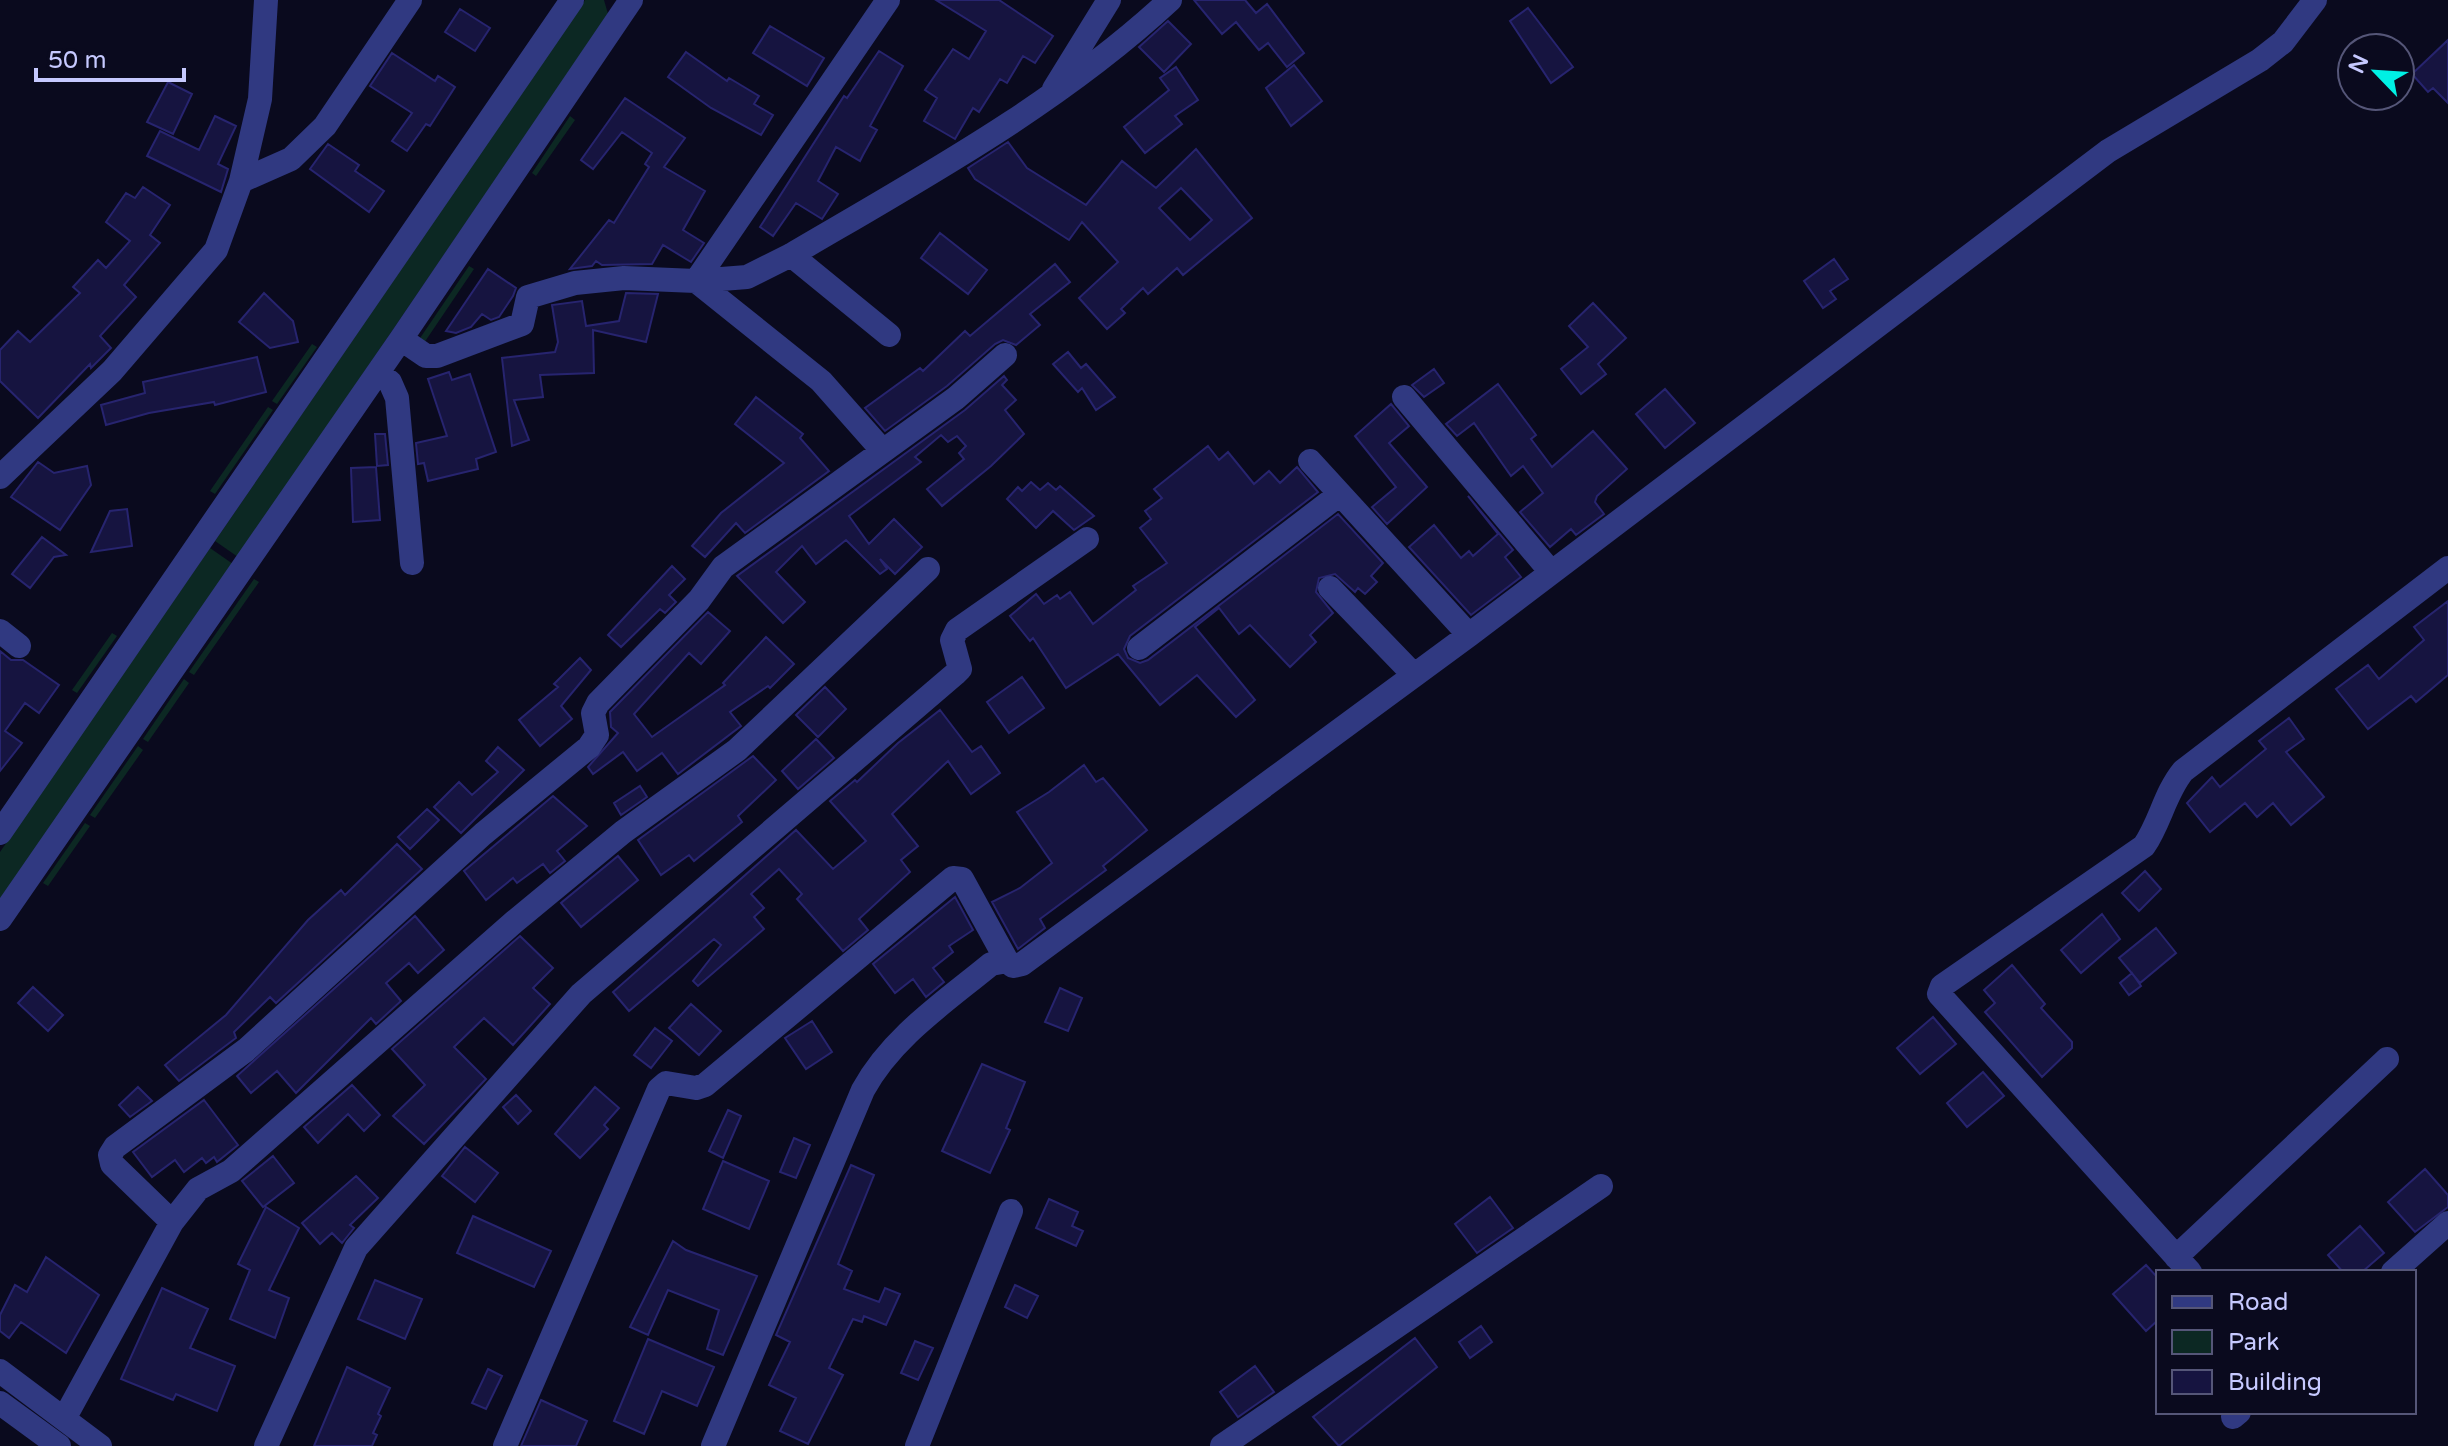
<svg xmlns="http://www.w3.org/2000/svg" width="2448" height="1446" font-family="'Varela Round',sans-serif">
  <rect width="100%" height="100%" fill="#0a0a1e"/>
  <path fill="#0c2823" d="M585,0H604L608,14L238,557L215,541Z
    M570,116L575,120L536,176L532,173Z
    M469,266L474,269L422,346L416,344Z
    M312,344L317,347L277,404L272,401Z
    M268,407L273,410L215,494L210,491Z
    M210,548L233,564L0,901V852Z
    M254,579L259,582L194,675L189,672Z
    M112,633L117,636L77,693L72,690Z
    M184,679L189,683L148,742L143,739Z
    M138,746L143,750L95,818L90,815Z
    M85,823L90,826L48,886L43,883Z"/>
  <path fill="#161440" stroke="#27246f" stroke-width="2" fill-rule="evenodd" d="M936,0H999L1053,36L1035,63L1023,56L1007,83L1000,79L979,112L973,108L955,139L924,121L937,98L925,90L953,49L969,59L986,31Z
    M1194,0H1245L1256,13L1267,4L1304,53L1287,67L1268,43L1259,50L1236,22L1222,34Z
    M1528,8L1573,67L1551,83L1510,21Z
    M460,9L490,28L475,51L445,32Z
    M1168,21L1191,44L1164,72L1139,47Z
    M770,26L824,58L807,86L753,53Z
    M2448,40V103L2433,88L2428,92L2412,74Z
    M879,51L903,66L870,126L877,130L863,155L860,161L836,147L818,181L838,194L822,219L796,203L773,236L760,227L844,96L847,98Z
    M686,52L727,81L729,78L759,96L754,104L773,115L761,135L711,108L668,77Z
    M392,53L435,81L438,76L455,87L430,126L426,124L407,151L392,141L412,113L370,86Z
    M1294,65L1322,101L1291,126L1266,88Z
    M1176,67L1198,100L1175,116L1182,124L1145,153L1124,127L1169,90L1160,78Z
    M168,82L192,94L173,134L147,122Z
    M625,98L685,138L664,167L705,191L683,230L704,243L691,262L663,245L652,264L602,265L596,261L592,266L570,269L609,220L614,223L649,167L645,164L652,153L622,132L593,169L581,160Z
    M215,116L236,126L218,164L228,169L221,192L147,156L160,131L199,150Z
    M1008,142L1027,168L1086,205L1122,161L1156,188L1196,149L1252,218L1183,275L1177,268L1148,294L1143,288L1121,309L1125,313L1107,329L1079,298L1118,262L1082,222L1069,240L975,179L968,168ZM1181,188L1212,220L1190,240L1159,208Z
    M328,144L359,165L355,171L384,191L369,212L310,169Z
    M143,187L170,205L150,235L160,243L124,285L136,297L100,336L111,348L91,368L90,364L38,418L0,381V350L18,331L30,342L80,293L73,287L98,260L106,268L130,241L106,222L126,193L135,198Z
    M940,233L987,270L968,294L921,258Z
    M1834,259L1848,279L1830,291L1836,299L1823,308L1804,281Z
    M1055,264L1070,282L1030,314L1040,325L1016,345L1003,340L995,344L947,386L885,431L865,408L920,368L923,371L965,331L970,336Z
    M488,269L516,288L513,296L499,317L491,320L482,314L471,327L456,333L446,331Z
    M264,293L293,321L298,342L270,348L239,322Z
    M626,293L658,294L646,342L593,330L594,373L540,375L543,397L514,400L529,440L512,446L502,358L555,352L558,342L552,305L582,301L586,326L619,321Z
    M1593,303L1626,338L1598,364L1606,374L1581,394L1561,369L1588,347L1569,326Z
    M1068,352L1081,368L1086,364L1115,397L1096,410L1082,388L1078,392L1053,364Z
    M257,357L266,392L215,405L214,402L149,413L106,425L101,405L145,393L143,382Z
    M1434,369L1444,383L1424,397L1412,385Z
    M449,372L452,380L470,374L496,452L476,459L478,469L428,481L424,463L418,464L416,443L447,436L428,379Z
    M1004,376L1007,380L1002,385L1016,400L1005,410L1024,434L991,466L942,506L927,489L964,459L959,453L966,446L957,436L948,442L941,435L915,457L921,462L849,516L869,544L894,519L922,547L895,574L880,559L887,569L880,574L846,540L816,564L802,546L776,572L805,602L783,623L737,576L965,410Z
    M1498,384L1536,435L1531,439L1552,467L1593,431L1627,469L1597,496L1595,502L1604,514L1576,535L1571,529L1550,547L1520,512L1543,493L1523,466L1511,476L1474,423L1457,436L1446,424Z
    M1665,389L1695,423L1665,448L1636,414Z
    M756,397L803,434L800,438L829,471L745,533L736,523L705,557L692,546L721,513L784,463L735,424Z
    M1391,404L1409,426L1389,443L1427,487L1387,524L1372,507L1396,487L1355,436Z
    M375,434H385L388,465L377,466Z
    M1208,446L1219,460L1228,452L1254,484L1269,471L1280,483L1297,467L1318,492L1130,636L1124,649L1128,658L1140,663L1148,660L1338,514L1383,563L1371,576L1377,582L1365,594L1358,588L1355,592L1335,574L1319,578L1316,592L1333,613L1310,635L1316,642L1290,667L1250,625L1239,634L1219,608L1195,627L1255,700L1236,717L1197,675L1160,705L1118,654L1066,688L1033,638L1030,641L1010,616L1036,594L1044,604L1057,595L1060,599L1070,592L1093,624L1136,590L1133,586L1167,563L1140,528L1151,519L1145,511L1162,498L1154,489Z
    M38,462L54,473L87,466L91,485L60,530L11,497Z
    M376,467L380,520L353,522L351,468Z
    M1031,482L1040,490L1048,483L1056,490L1060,486L1094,516L1074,530L1053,511L1036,528L1007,499L1018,487L1022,491Z
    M1468,496L1513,550L1505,557L1521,577L1471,615L1409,547L1434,525L1461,558L1469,551L1473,556L1498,534Z
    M127,509L132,546L91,552L110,511Z
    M42,537L66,555L54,557L30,588L12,574Z
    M672,566L685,579L669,595L676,602L665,613L660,609L621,647L608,635Z
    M2448,601V675L2416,702L2411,696L2368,729L2336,689L2368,665L2379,679L2424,640L2414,627Z
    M708,612L730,631L701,664L689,653L634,714L652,737L725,685L723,683L766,637L794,664L770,688L768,686L730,712L741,726L678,774L662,753L637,771L623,752L593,774L588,767L618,733L611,727L610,712Z
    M0,651L11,660H23L59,685L39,713L25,703L5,731L22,743L0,771Z
    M580,658L591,670L561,706L572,719L540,746L519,720L558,687L554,684Z
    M1022,677L1044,708L1009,733L987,702Z
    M825,687L846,709L818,737L796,715Z
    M940,710L972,752L981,746L1000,773L971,794L948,761L892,814L918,846L901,860L910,872L859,919L868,930L843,951L797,899L802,894L779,869L751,894L764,908L754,917L764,929L698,986L693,981L721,945L714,939L629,1011L613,992L796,830L833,869L866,841L830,801L855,780L857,782L898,743Z
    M2289,718L2304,739L2286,752L2324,797L2291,825L2273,803L2257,817L2245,803L2210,832L2187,803L2212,777L2220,787L2266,749L2259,741Z
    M816,739L834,758L798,789L782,771Z
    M498,747L524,770L461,833L434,807L459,782L472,795L498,772L486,761Z
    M753,756L776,780L738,816L742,822L694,861L689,855L661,875L638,840Z
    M1084,765L1096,782L1103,778L1147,830L1103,866L1106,870L1040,919L1045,928L1018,949L992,902L1020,888L1052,863L1017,812L1049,792Z
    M640,786L647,797L621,815L614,803Z
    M553,796L587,826L557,851L565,861L550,873L543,864L517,883L513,878L486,900L464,871Z
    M427,809L439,820L410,849L398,837Z
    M397,844L422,869L276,1003L270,997L234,1032L236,1038L179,1081L165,1065L226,1015L308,920L341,890L345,895Z
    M618,856L638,880L581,927L561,903Z
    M2145,871L2161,889L2139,911L2122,893Z
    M955,897L973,930L949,946L953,952L933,968L944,982L926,997L913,979L895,993L873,964Z
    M2102,914L2120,939L2081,973L2061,950Z
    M415,916L444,950L418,973L409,963L386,983L401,1001L376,1024L371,1018L296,1093L277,1071L251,1093L237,1076Z
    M2156,928L2176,953L2140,983L2119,958Z
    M520,936L553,968L533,988L550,1004L513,1045L484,1018L454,1047L486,1079L424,1144L393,1116L425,1085L392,1049Z
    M2012,965L2045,1004L2041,1008L2072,1042V1048L2042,1077L1985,1012L1995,1003L1984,990Z
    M2132,973L2141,986L2129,995L2120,983Z
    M33,987L63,1015L48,1031L18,1003Z
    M1060,988L1082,998L1068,1031L1045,1022Z
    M691,1004L721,1031L699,1055L669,1028Z
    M1933,1017L1956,1044L1920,1074L1897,1048Z
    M812,1021L832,1052L806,1069L785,1038Z
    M655,1028L672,1041L651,1068L634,1055Z
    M982,1064L1025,1082L1006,1128L1010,1130L990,1173L942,1151Z
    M1983,1072L2004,1096L1967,1127L1947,1103Z
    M352,1085L380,1115L364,1131L348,1114L318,1143L304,1127Z
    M138,1087L152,1101L130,1117L119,1105Z
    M595,1087L619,1108L604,1125L608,1129L580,1158L555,1134Z
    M516,1095L531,1111L518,1124L503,1107Z
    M204,1100L238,1145L217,1162L214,1157L206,1163L202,1158L184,1172L175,1160L152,1177L133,1152Z
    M728,1110L741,1116L723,1158L709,1151Z
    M794,1138L810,1145L796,1178L780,1172Z
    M465,1147L498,1173L475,1202L442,1176Z
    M273,1156L294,1183L263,1207L242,1181Z
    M723,1161L769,1181L749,1229L703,1209Z
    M851,1165L874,1175L838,1264L852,1271L844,1289L879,1302L885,1288L900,1294L886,1325L864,1316L862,1322L853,1319L829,1368L843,1375L808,1444L780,1431L796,1398L769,1385L790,1342L776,1335Z
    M2425,1169L2448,1195V1207L2415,1232L2388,1202Z
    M356,1176L378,1198L350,1225L354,1228L342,1243L332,1233L320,1244L302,1223Z
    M1490,1197L1513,1228L1477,1253L1455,1224Z
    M1049,1199L1078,1212L1072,1226L1083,1231L1076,1246L1036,1228Z
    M266,1207L299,1228L269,1290L289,1298L275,1338L230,1319L250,1270L238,1264Z
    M473,1216L551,1251L534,1287L457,1253Z
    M2360,1226L2384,1253L2362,1272H2343L2328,1255Z
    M673,1241L686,1250L757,1276L723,1355L707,1349L719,1310L668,1290L648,1335L630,1327Z
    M46,1257L99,1295L66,1353L21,1322L9,1338L0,1331V1315L15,1285L27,1292Z
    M2146,1265L2158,1278V1320L2146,1331L2113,1294Z
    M375,1280L422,1299L405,1339L358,1319Z
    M1015,1285L1038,1296L1027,1318L1005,1307Z
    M162,1288L208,1309L190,1348L235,1366L217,1411L176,1394L173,1400L121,1379Z
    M1481,1326L1492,1342L1470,1358L1459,1342Z
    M1415,1338L1437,1367L1339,1446L1313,1417Z
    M648,1339L714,1367L697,1406L662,1391L644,1434L614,1421Z
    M915,1341L933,1348L918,1380L901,1373Z
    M1255,1366L1274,1392L1238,1417L1220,1392Z
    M347,1367L390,1388L378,1414L381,1416L373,1433L377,1435L372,1446H314Z
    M488,1369L502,1376L486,1409L472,1403Z
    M541,1400L587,1421L576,1446H521Z"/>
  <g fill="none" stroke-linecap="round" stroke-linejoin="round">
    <path stroke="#303981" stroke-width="24" d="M1054,89L1109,0
      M241,181L291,159L325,126L410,0
      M791,255L889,335
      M696,281L888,0
      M696,281L821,381L882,450
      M401,339L426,356H437L522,324L528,297L575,283L624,278L696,281L747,277L791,255C922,178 1058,104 1170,0
      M378,373L390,382L397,398L412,563
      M1404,397L1551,572
      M1310,461L1469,635
      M0,477L112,371L216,250L241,181L260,99L266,0
      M1330,588L1413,674
      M0,631L19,646
      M1139,648L1340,494
      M0,833L572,0
      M0,919L401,339L631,0
      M172,1222L112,1164L110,1155L115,1147L246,1050L483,834L589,747L597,735L593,713L598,703L699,600L723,567L956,398L1005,355
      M2176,1257L2387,1059
      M2190,1272L1939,994L1942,986L2144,846C2160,823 2165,793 2183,771L2448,568
      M2393,1272L2448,1223
      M0,1371L100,1446
      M0,1403L59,1446
      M2233,1417L2239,1412
      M64,1419L172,1222L198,1189L231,1171L514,922L623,832L737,750L928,569
      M266,1446L356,1248L581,994L955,674L960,669L952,640L957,630L1087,539
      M505,1446L659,1089L666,1083L696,1088L705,1085L953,878L962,879L1007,961
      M713,1446L863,1090C892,1037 945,1002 991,964L1007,961L1013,966L1022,964L1469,635L2108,151L2260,60L2283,42L2315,0
      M917,1446L1011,1211
      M1222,1446L1601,1186"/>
  </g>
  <rect x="2156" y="1270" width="260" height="144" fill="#0a0a1e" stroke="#555678" stroke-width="2"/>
  <rect x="2172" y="1296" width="40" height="12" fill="#303981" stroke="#555678" stroke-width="2"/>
  <text x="2228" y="1310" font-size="24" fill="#c6c9ff">Road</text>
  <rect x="2172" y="1330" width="40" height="24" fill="#0c2823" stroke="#555678" stroke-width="2"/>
  <text x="2228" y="1350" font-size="24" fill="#c6c9ff">Park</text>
  <rect x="2172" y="1370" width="40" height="24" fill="#161440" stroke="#555678" stroke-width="2"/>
  <text x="2228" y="1390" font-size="24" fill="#c6c9ff">Building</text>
  <g transform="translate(2376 72) rotate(295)"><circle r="38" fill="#0a0a1e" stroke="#555678" stroke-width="2"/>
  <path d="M0-6L14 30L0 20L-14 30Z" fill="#00f1e4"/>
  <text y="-12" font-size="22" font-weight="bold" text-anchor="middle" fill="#c6c9ff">N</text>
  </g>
  <path d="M36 68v12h148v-12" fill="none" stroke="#c6c9ff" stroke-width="4"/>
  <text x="48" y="68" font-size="24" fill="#c6c9ff" stroke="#0a0a1e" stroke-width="6" paint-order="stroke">50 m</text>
</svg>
